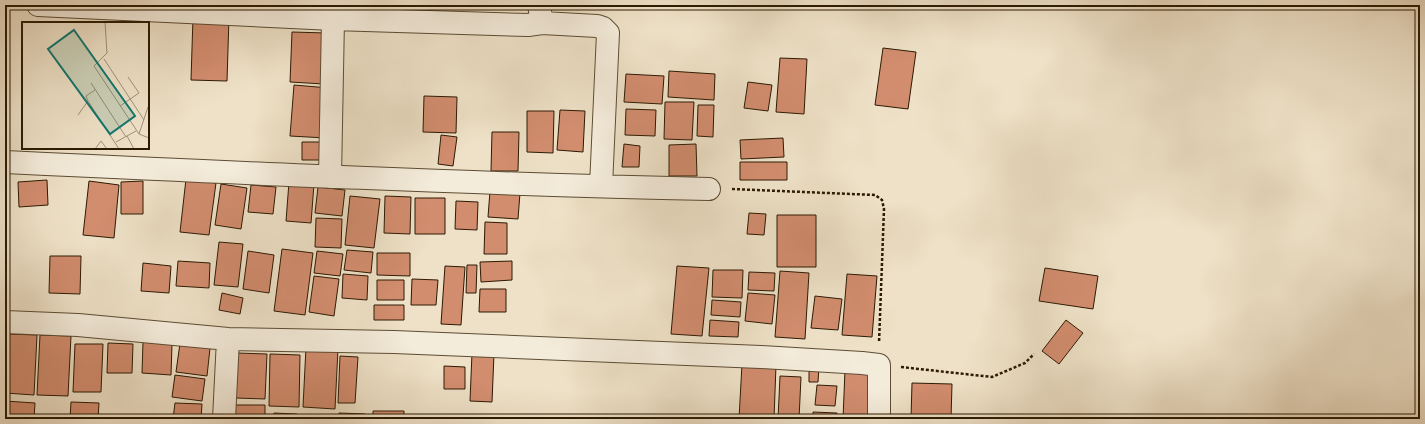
<svg xmlns="http://www.w3.org/2000/svg" width="1425" height="424" font-family="'Sorts Mill Goudy',serif">
  <rect width="100%" height="100%" fill="#eee1c7"/>
  <filter id="stains"><feTurbulence type="fractalNoise" baseFrequency=".005" numOctaves="4"/><feColorMatrix values="0 0 0 0 .2 0 0 0 0 .09 0 0 0 0 .02 0 0 0 .5 -.17"/></filter>
  <radialGradient id="worn" r=".72"><stop offset=".6" stop-color="#630" stop-opacity="0"/><stop offset="1" stop-color="#630" stop-opacity=".3"/></radialGradient>
  <path fill="#d28d6f" stroke="#2c1a03" d="M193,17H229L227,81L191,80Z
    M292,32L326,33L324,84L290,82Z
    M883,48L916,52L908,109L875,105Z
    M780,58L807,59L804,114L776,112Z
    M669,71L715,74L714,100L668,97Z
    M626,74L664,76L662,104L624,102Z
    M748,82L772,85L768,111L744,108Z
    M294,85L329,88L326,138L290,136Z
    M424,96L457,97L456,133L423,132Z
    M665,102H694L692,140L664,139Z
    M698,105H714L713,137L697,136Z
    M626,109L656,110L655,136L625,135Z
    M560,110L585,111L583,152L557,150Z
    M527,111H554L553,153L527,152Z
    M492,132H519L518,171H491Z
    M441,135L457,137L453,166L438,164Z
    M783,138L784,157L741,159L740,140Z
    M302,142H325V160H302Z
    M624,144L640,146L639,167H622Z
    M696,144L697,176H669V145Z
    M740,162H787V180H740Z
    M186,179L216,183L209,235L180,232Z
    M47,180L48,205L19,207L18,182Z
    M89,181L119,185L114,238L83,235Z
    M143,181V214H121V182Z
    M289,182L314,184L311,223L286,221Z
    M221,184L247,188L241,229L215,225Z
    M251,185L276,187L273,214L248,212Z
    M318,187L345,190L342,216L315,213Z
    M490,191L520,193L518,219L488,217Z
    M350,196L380,199L374,248L345,245Z
    M385,196L411,197L410,234L384,233Z
    M415,198H445V234H415Z
    M456,201L478,202L477,230L455,229Z
    M749,213L766,214L764,235L747,234Z
    M777,215H816V267H777Z
    M316,218L342,219L341,248L315,247Z
    M485,222L507,223V254H484Z
    M219,242L243,244L238,287L214,285Z
    M282,249L313,253L305,315L274,311Z
    M347,250L373,252L371,273L344,270Z
    M248,251L274,255L269,293L243,289Z
    M317,251L343,254L340,276L314,273Z
    M377,253H410V276L377,275Z
    M50,256H81L80,294L49,293Z
    M178,261L210,263L209,288L176,286Z
    M512,261V280L481,282L480,262Z
    M143,263L171,266L169,293L141,291Z
    M467,265H477L476,293H466Z
    M445,266L465,267L461,325L441,324Z
    M677,266L709,268L702,336L671,334Z
    M1045,268L1098,276L1093,309L1039,301Z
    M713,270H743L742,298L712,297Z
    M780,271L809,273L805,339L775,337Z
    M749,272L775,273L774,291L748,290Z
    M343,274L368,276L367,300L342,298Z
    M847,274L877,276L872,337L842,335Z
    M314,276L339,279L334,316L309,312Z
    M412,279L438,280L436,305H411Z
    M377,280H404V300H377Z
    M480,289H506V312H479Z
    M222,293L243,298L240,314L219,310Z
    M748,293L775,295L772,324L745,321Z
    M815,296L842,299L838,330L811,328Z
    M712,300L741,302L740,317L711,315Z
    M374,305H404V320H374Z
    M710,320L739,322L738,337L709,336Z
    M1066,320L1083,333L1059,364L1042,351Z
    M7,334L37,335L34,395L5,393Z
    M40,335L71,336L68,396L37,395Z
    M181,336L211,339L207,376L176,372Z
    M143,342L172,344L171,375L142,373Z
    M108,343L133,344L132,373H107Z
    M75,344H103L101,392H73Z
    M306,347L338,349L335,409L303,407Z
    M237,353L267,354L265,399L236,398Z
    M472,353L494,354L492,402L470,401Z
    M270,354L300,355L299,407L269,406Z
    M340,356L358,357L355,403H338Z
    M742,364L776,365L774,419H739Z
    M444,366L465,367V389H444Z
    M809,367H819L818,382H809Z
    M845,370L876,371L873,419H843Z
    M175,375L205,379L202,401L172,397Z
    M780,376L801,377L799,419H778Z
    M912,383L952,384L951,419H911Z
    M817,385L837,386L835,406L815,405Z
    M5,401L35,403L34,419H5Z
    M71,402L99,403L98,419H70Z
    M175,403L202,404L201,419H173Z
    M233,405H265V419H233Z
    M373,411H404V419H373Z
    M813,412L837,413V419H813Z
    M274,413L297,414V419H273Z
    M339,413L365,414V419H339Z
    M482,415L514,416L513,419H482Z
    M140,416L167,417V419H140Z"/>
  <g fill="none" stroke-linecap="round" stroke-linejoin="round">
    <g stroke="#5c4c34" stroke-width="24">
      <path id="minor" d="M38,5L333,19L528,25L542,23L539,5
        M542,23L597,26L603,28L608,33L601,186
        M5,162C240,173 474,184 709,189
        M330,177L333,19
        M5,322L78,325L228,339L394,342L761,357L862,363L879,365V419
        M224,419L228,339"/>
    </g>
    <path stroke="#2c1a03" stroke-width="2.5" stroke-dasharray="3 2" stroke-linecap="butt" d="M732,189L875,195L882,200L884,209L879,343
      M901,367L992,377L1025,363L1034,354"/>
    <use href="#minor" stroke="#f4ecdb" stroke-width="22"/>
  </g>
  <g transform="translate(22 22)">
    <rect width="127" height="127" fill="#eee1c7"/>
    <path fill="none" stroke="#a09179" stroke-width="1" d="M83,0L85,31L72,44L117,112M82,37L122,98M69,61L104,115M66,79L64,74L73,68M98,84L117,71L106,55M126,85L117,112L127,116M56,93L66,79L97,127M105,114L112,127M94,120L114,109M73,127L79,119L85,127"/>
    <path fill="#0f766e" fill-opacity="0.15" stroke="#0f766e" stroke-width="2" d="M52,8L113,94L88,112L26,27Z"/>
    <rect width="127" height="127" fill="none" stroke="#2c1a03" stroke-width="2"/>
  </g>
  <rect width="1425" height="424" fill="none" stroke="#eee1c7" stroke-width="20"/>
  <rect x="6" y="6" width="1413" height="412" fill="none" stroke="#2c1a03" stroke-width="2"/>
  <rect x="10" y="10" width="1405" height="404" fill="none" stroke="#2c1a03"/>
  <rect width="100%" height="100%" filter="url(#stains)"/>
  <rect width="100%" height="100%" fill="url(#worn)"/>
</svg>
